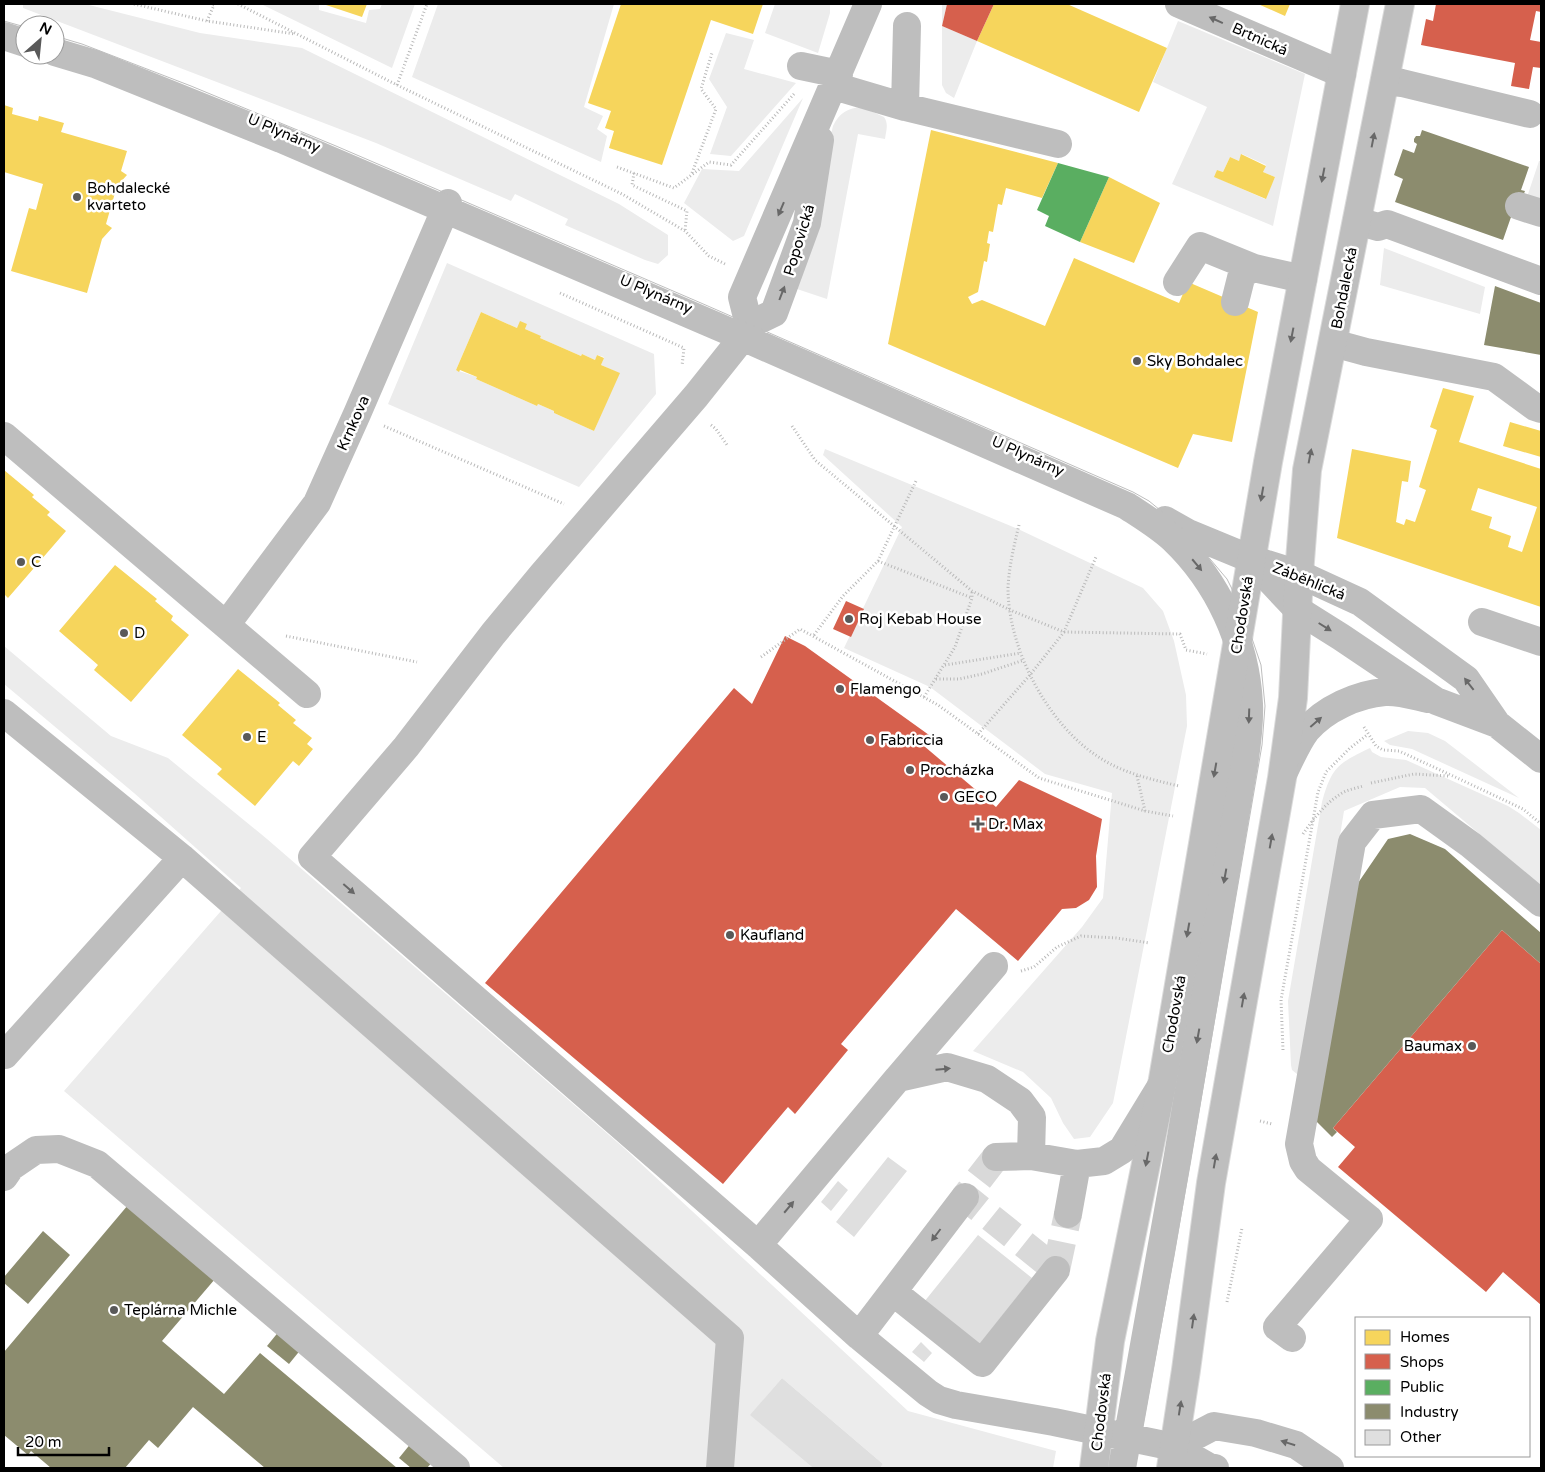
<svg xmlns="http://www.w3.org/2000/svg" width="1545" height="1472" font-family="'Varela Round',sans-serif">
  <rect width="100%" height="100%" fill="#fff"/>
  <path fill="#ececec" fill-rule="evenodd" d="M23,4H85L200,33L302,48L619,204L668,235V255L658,264L645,260L565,225L568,219L515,194L511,201L376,143L23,8Z
    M261,4H319V10L366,23L369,10L380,9L382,4H415L392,68Z
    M438,4H614L584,107L603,116L597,129L607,136L601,162L412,77Z
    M775,4H830V13L818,53L765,33Z
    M942,4H947L942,26L977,41L954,98L946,93L942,85Z
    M1178,21L1305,74L1273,226L1172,184L1207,107L1153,82ZM1242,154L1266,165L1263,172L1275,177L1265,199L1215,177L1217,170L1223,172L1230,157L1239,161Z
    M726,33L754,40L744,69L796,83L731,156L710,154L727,107L709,79Z
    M803,98L744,236L733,241L684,203L702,169L739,171Z
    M862,107L884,117C889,124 886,131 885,139L858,134L827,299L794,288L833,126C839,113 848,108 862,107Z
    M1539,161H1541V204L1526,200Z
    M1384,248L1485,287L1480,314L1380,285Z
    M447,263L654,354L656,394L579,487L388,404ZM481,312L517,328L527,324L525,329L540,336V338L581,356L582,354L595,360L597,355L604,357L601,365L619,373L594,431L554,413V411L538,404L537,406L476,379L477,377L456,370Z
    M825,449L1018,529L1143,588L1163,611L1174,641L1186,695L1187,726L1113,1103L1090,1137L1074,1139L1063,1123L1051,1098L1023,1072L973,1051L1082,927L1103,898L1112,793L1045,774L930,687L844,648L902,527L823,455Z
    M4,646L111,736L168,758L267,839L624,1148L908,1411L1056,1451L1053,1468H880L883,1464L782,1378L751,1415L813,1468H504L64,1091L241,888L134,793L4,684Z
    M1408,731L1428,733L1445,741L1519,798L1412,749L1390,745L1384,741Z
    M1370,748L1372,752L1381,757L1406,760L1508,806L1519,813L1541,830V886L1425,788L1400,787L1344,811L1301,1074H1297L1292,1070L1291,1065L1288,1001L1322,802C1332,767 1337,764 1370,748Z"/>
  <path fill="#f6d55c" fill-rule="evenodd" d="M323,4H367L362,17Z
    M621,4H763L753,34L711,20L662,165L609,148L614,131L605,128L611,111L588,103Z
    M994,4H1067L1167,48L1139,112L977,41Z
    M1258,4H1290L1285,16Z
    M4,105L13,108L12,114L38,121L39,116L64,123L61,132L127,151L121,171L127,175L117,186L106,224L112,228L102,239L87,293L11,271L29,208L36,210L43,184L4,172Z
    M931,130L1058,163L1042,198L1006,188L1002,205L998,204L993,232L989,231L987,243L990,244L987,262L984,261L978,292L968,297L972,304L982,300L1045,326L1074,258L1179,303L1188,282L1258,312L1232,442L1193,434L1178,468L888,344Z
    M1241,154L1266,166L1263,172L1275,177L1266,199L1214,177L1217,170L1223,172L1230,157L1239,161Z
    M1109,177L1160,203L1134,263L1080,242Z
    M481,312L517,328L520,321L527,324L525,329L541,336L540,338L581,356L582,354L595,360L597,355L604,358L601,365L620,373L594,431L554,413V411L538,404L537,406L476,379L477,377L460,370L459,372L456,370Z
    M1443,388L1474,396L1459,442L1541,469V607L1337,538L1352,449L1411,461L1408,482L1402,481L1396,522L1404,525L1406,519L1415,522L1426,490L1419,487L1437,430L1430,427ZM1478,488L1537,507L1522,552L1508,547L1511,536L1489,528L1492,517L1471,510Z
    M1510,422L1541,431V457L1503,446Z
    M4,470L34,495L32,497L50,512L47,515L66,531L8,598L4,594Z
    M115,565L157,599L155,601L173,616L171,620L189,635L131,702L94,670L98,665L59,631Z
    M238,669L280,703L278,705L296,720L293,723L312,738L307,744L313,749L299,766L293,761L255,806L217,774L222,769L182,735Z"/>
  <path fill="#d6604d" d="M947,4H994L977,41L942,26Z
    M1436,4H1541V12L1536,11L1530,40L1541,42V68L1533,67L1529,89L1511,86L1515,63L1421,45L1426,19L1433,21Z
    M846,601L864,609L851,637L833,629Z
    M785,636L805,646L929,735L924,746L996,807L1019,780L1102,819L1096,856L1097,887L1089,900L1076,908L1062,909L1018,961L956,909L841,1044L848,1050L795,1114L788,1107L723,1184L485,983L734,688L752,704Z
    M1502,930L1541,964V1305L1503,1272L1486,1292L1338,1167L1355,1147L1333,1128Z"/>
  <path fill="#5aae61" d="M1058,163L1109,177L1080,242L1045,226L1049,216L1037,210Z"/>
  <path fill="#8c8c6e" d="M1422,130L1529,167L1521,190L1525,191L1522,198L1518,197L1503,240L1395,202L1403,179L1394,175L1403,149L1414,153L1417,144L1414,142V139L1416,136H1420Z
    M1495,286L1541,303V355L1484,345Z
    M1410,834L1445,849L1541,933V964L1502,930L1333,1128L1337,1132L1332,1137L1315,1120L1358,883L1388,839Z
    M128,1205L215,1279L162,1341L224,1394L260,1353L397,1468H265L193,1407L158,1448L149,1440L125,1468H51L31,1451L28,1455L4,1435V1352Z
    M43,1231L70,1255L28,1304L4,1283V1277Z
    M280,1330L302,1348L289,1364L267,1346Z
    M412,1442L434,1460L427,1468H411L399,1458Z"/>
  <path fill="#dfdfdf" d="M888,1157L907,1171L854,1237L836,1222Z
    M838,1181L848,1190L831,1211L821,1202Z
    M978,1235L1032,1278L979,1345L924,1302Z
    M921,1342L932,1353L924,1362L912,1352Z
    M782,1378L883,1464L880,1468H813L750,1415Z"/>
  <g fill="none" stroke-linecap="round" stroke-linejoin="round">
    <path stroke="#d9d9d9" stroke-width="28" stroke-dasharray="28 14" stroke-linecap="butt" d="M996,1157L965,1197L1056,1270L1068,1214"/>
    <g stroke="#dbdbdb" stroke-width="30">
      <path id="major" d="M1094,1468L1110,1341L1162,1085L1268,462L1355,4
        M1171,1468L1186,1370L1211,1183L1282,778L1293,698L1299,574L1307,470L1400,4"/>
    </g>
    <path stroke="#b9b9b9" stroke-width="3" stroke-dasharray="1 2.5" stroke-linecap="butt" d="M134,4L207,21L295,34
      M238,4L397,85L622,194L685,231L709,256L725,264
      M207,21L214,5L211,4
      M397,85L427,4
      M617,167L674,188L709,162L731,165L794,94
      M634,173L632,185L687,211L685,231
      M692,173L716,109L701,89L712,53
      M560,293L684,348L682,366
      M711,425L716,429L727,445
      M384,426L564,504
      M792,426L815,460L972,591L1010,610L1064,632L1180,634L1186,650L1207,654
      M1019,525C1014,546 1009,566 1008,588C1008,648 1047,723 1097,756C1122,773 1150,779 1179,786
      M878,561L972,598
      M814,635L843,596L878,561L916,481
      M286,636L417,662
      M761,657L800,629L938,705L1039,778L1145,811L1173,816
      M945,665L1021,653
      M936,679H959L982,674L1024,660
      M924,697L955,647L972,598V591
      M1364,727L1376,746L1383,750L1399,751L1453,776L1523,809L1541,824
      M978,734L1030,675L1064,632L1096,557
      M1137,776L1145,811
      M1371,783L1414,774L1449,776
      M1303,834C1314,818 1327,801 1344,792C1350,789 1357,788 1363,786
      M1021,971L1034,967L1057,947L1081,936L1116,938L1150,943
      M1283,1050L1281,1000L1318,792L1326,772L1350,748L1367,735
      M1260,1121L1272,1124
      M1227,1302L1242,1228"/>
    <path stroke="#bebebe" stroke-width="28" d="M868,4L742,297L749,325L747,332L696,396L542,575L493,634L406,747L312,857L758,1245L859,1336L928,1393L939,1400L956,1405L1054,1422L1174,1447L1209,1467L1215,1468
      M1179,4L1342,74
      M4,36L25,43
      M55,52L95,64L281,139L742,337L1127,506C1142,516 1159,526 1173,539C1218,582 1246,642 1249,704C1250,724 1247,745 1244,765L1177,1161L1122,1468
      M801,66L839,74
      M1385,81L1402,83L1530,114
      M834,86L905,107L1058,144
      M905,107L907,26
      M1519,206L1541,213
      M1357,221L1378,227L1387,224L1541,281
      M1177,282L1200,246L1254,268
      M1235,302L1242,274L1254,268L1303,279
      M749,325L774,313L807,223L820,140
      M1333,343L1366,352L1494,377L1535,407L1541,409
      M4,436L307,694
      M1165,520L1188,533L1251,559L1299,574L1360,602L1466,679L1497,724
      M1252,561L1298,610L1341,637L1436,701L1497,724L1541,759
      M1482,622L1541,642
      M226,625L317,503L357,414L448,203
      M4,713L182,858L730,1338L720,1468
      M1284,772C1291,758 1297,743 1306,731C1324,709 1358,694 1385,692C1399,691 1414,696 1428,699
      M4,1054L5,1055L182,858
      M898,1078L994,966
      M996,1157L1031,1156L1077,1164L1104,1161L1122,1150L1161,1086
      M4,1177L11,1167L36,1150L59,1149L97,1164L456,1468
      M1068,1214L1077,1164
      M758,1245L898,1078L947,1067L987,1079L1020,1101L1032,1117L1031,1156
      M893,1292L982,1363L1056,1270
      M859,1336L965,1197
      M1292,1338L1277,1327L1369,1219L1308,1169L1303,1161L1299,1144L1352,842L1373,815L1421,809L1471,845L1541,903
      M1174,1447L1214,1426L1256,1433L1296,1445L1330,1468"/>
    <use href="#major" stroke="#bebebe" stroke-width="28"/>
    <path stroke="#bebebe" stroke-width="1" d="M4,21L25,27
      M55,36L82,44L191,86L336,146L701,303L1133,492L1149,501L1188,533L1227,579L1242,609L1261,665L1265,706L1262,745L1174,1256L1135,1468
      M4,37L7,38"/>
  </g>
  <defs><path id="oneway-solid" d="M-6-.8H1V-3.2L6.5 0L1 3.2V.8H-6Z" transform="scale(1.25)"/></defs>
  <g fill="#686868">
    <use href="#oneway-solid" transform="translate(1216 20) rotate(-156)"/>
    <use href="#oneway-solid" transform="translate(1373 140) rotate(-79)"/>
    <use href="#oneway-solid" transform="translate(1323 175) rotate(101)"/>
    <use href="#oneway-solid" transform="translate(781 209) rotate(113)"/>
    <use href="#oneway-solid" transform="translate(782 293) rotate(-69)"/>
    <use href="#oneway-solid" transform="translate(1292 335) rotate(101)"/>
    <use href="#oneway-solid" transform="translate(1310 456) rotate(-79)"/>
    <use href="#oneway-solid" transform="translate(1262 494) rotate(100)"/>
    <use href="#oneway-solid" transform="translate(1197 565) rotate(50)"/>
    <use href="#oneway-solid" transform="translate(1325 627) rotate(32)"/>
    <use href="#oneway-solid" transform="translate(1469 684) rotate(-128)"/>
    <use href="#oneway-solid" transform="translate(1249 716) rotate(92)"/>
    <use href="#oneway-solid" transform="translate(1316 722) rotate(-41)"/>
    <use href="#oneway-solid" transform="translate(1215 770) rotate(100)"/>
    <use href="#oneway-solid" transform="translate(1271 841) rotate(-80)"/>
    <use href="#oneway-solid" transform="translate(1225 876) rotate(100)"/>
    <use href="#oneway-solid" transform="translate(349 889) rotate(41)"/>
    <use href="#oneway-solid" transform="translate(1188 930) rotate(100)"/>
    <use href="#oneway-solid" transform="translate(1243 1000) rotate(-80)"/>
    <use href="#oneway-solid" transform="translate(1198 1036) rotate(100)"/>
    <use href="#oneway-solid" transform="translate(943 1069) rotate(-5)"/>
    <use href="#oneway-solid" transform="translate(1147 1159) rotate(101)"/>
    <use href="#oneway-solid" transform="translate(1215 1161) rotate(-80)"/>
    <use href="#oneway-solid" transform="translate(789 1207) rotate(-50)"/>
    <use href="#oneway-solid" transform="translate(936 1235) rotate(127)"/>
    <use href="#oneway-solid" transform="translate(1193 1321) rotate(-82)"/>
    <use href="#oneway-solid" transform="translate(1180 1408) rotate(-81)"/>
    <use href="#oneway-solid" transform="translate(1288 1443) rotate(-163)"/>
  </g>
  <g fill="#595959" stroke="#fff" stroke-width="2">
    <circle cx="77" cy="197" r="5"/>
    <circle cx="1137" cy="361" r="5"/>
    <circle cx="21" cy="562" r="5"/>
    <circle cx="849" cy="619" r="5"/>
    <circle cx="124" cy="633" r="5"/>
    <circle cx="840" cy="689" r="5"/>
    <circle cx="247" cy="737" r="5"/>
    <circle cx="870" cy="740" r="5"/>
    <circle cx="910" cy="770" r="5"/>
    <circle cx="944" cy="797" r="5"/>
    <path d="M975.5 816.5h5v5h5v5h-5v5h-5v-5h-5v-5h5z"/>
    <circle cx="730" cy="935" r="5"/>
    <circle cx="1472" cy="1046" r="5"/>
    <circle cx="114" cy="1310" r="5"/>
  </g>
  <g text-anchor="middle" stroke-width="5" stroke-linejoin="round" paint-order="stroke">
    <g font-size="15" fill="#000" stroke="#fff">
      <text transform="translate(1260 39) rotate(24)" y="5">Brtnická</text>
      <text transform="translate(284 133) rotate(23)" y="5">U Plynárny</text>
      <text transform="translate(799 240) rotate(-73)" y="5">Popovická</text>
      <text transform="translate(1344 288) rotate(-79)" y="5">Bohdalecká</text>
      <text transform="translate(656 294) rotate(23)" y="5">U Plynárny</text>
      <text transform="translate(353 423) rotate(-66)" y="5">Krnkova</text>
      <text transform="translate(1028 456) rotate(24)" y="5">U Plynárny</text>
      <text transform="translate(1309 581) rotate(22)" y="5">Záběhlická</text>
      <text transform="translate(1242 615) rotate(-81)" y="5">Chodovská</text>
      <text transform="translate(1174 1014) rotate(-80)" y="5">Chodovská</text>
      <text transform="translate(1101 1412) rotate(-83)" y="5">Chodovská</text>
    </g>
    <g font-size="15" fill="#000" stroke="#fff" text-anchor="start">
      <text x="87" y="193">Bohdalecké<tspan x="87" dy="17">kvarteto</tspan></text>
      <text x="1147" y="366">Sky Bohdalec</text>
      <text x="31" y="567">C</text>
      <text x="859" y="624">Roj Kebab House</text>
      <text x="134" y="638">D</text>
      <text x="850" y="694">Flamengo</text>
      <text x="257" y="742">E</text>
      <text x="880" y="745">Fabriccia</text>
      <text x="920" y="775">Procházka</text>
      <text x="954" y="802">GECO</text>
      <text x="988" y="829">Dr. Max</text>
      <text x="740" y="940">Kaufland</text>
      <text x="1462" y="1051" text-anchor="end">Baumax</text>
      <text x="124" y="1315">Teplárna Michle</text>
    </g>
  </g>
  <rect width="1545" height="1472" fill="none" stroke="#000000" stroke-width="10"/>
  <rect x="1355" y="1317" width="175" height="140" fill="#ffffff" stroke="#999999"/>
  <rect x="1365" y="1330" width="25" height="15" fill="#f6d55c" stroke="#999999"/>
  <text x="1400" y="1342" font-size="15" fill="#000000">Homes</text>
  <rect x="1365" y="1354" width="25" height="15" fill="#d6604d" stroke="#999999"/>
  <text x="1400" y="1367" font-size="15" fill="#000000">Shops</text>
  <rect x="1365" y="1380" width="25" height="15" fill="#5aae61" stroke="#999999"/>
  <text x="1400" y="1392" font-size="15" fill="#000000">Public</text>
  <rect x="1365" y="1404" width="25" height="15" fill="#8c8c6e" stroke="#999999"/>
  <text x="1400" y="1417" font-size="15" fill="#000000">Industry</text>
  <rect x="1365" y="1430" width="25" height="15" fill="#dfdfdf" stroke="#999999"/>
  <text x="1400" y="1442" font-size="15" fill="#000000">Other</text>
  <g transform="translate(40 40) rotate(27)"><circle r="24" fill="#ffffff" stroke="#999999"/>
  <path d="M0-4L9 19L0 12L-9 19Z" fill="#595959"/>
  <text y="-8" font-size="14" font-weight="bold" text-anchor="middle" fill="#000000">N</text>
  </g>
  <path d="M18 1447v8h91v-8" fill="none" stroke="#000000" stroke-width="2.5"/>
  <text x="25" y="1447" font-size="15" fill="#000000" stroke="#ffffff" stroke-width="4" paint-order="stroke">20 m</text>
</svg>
